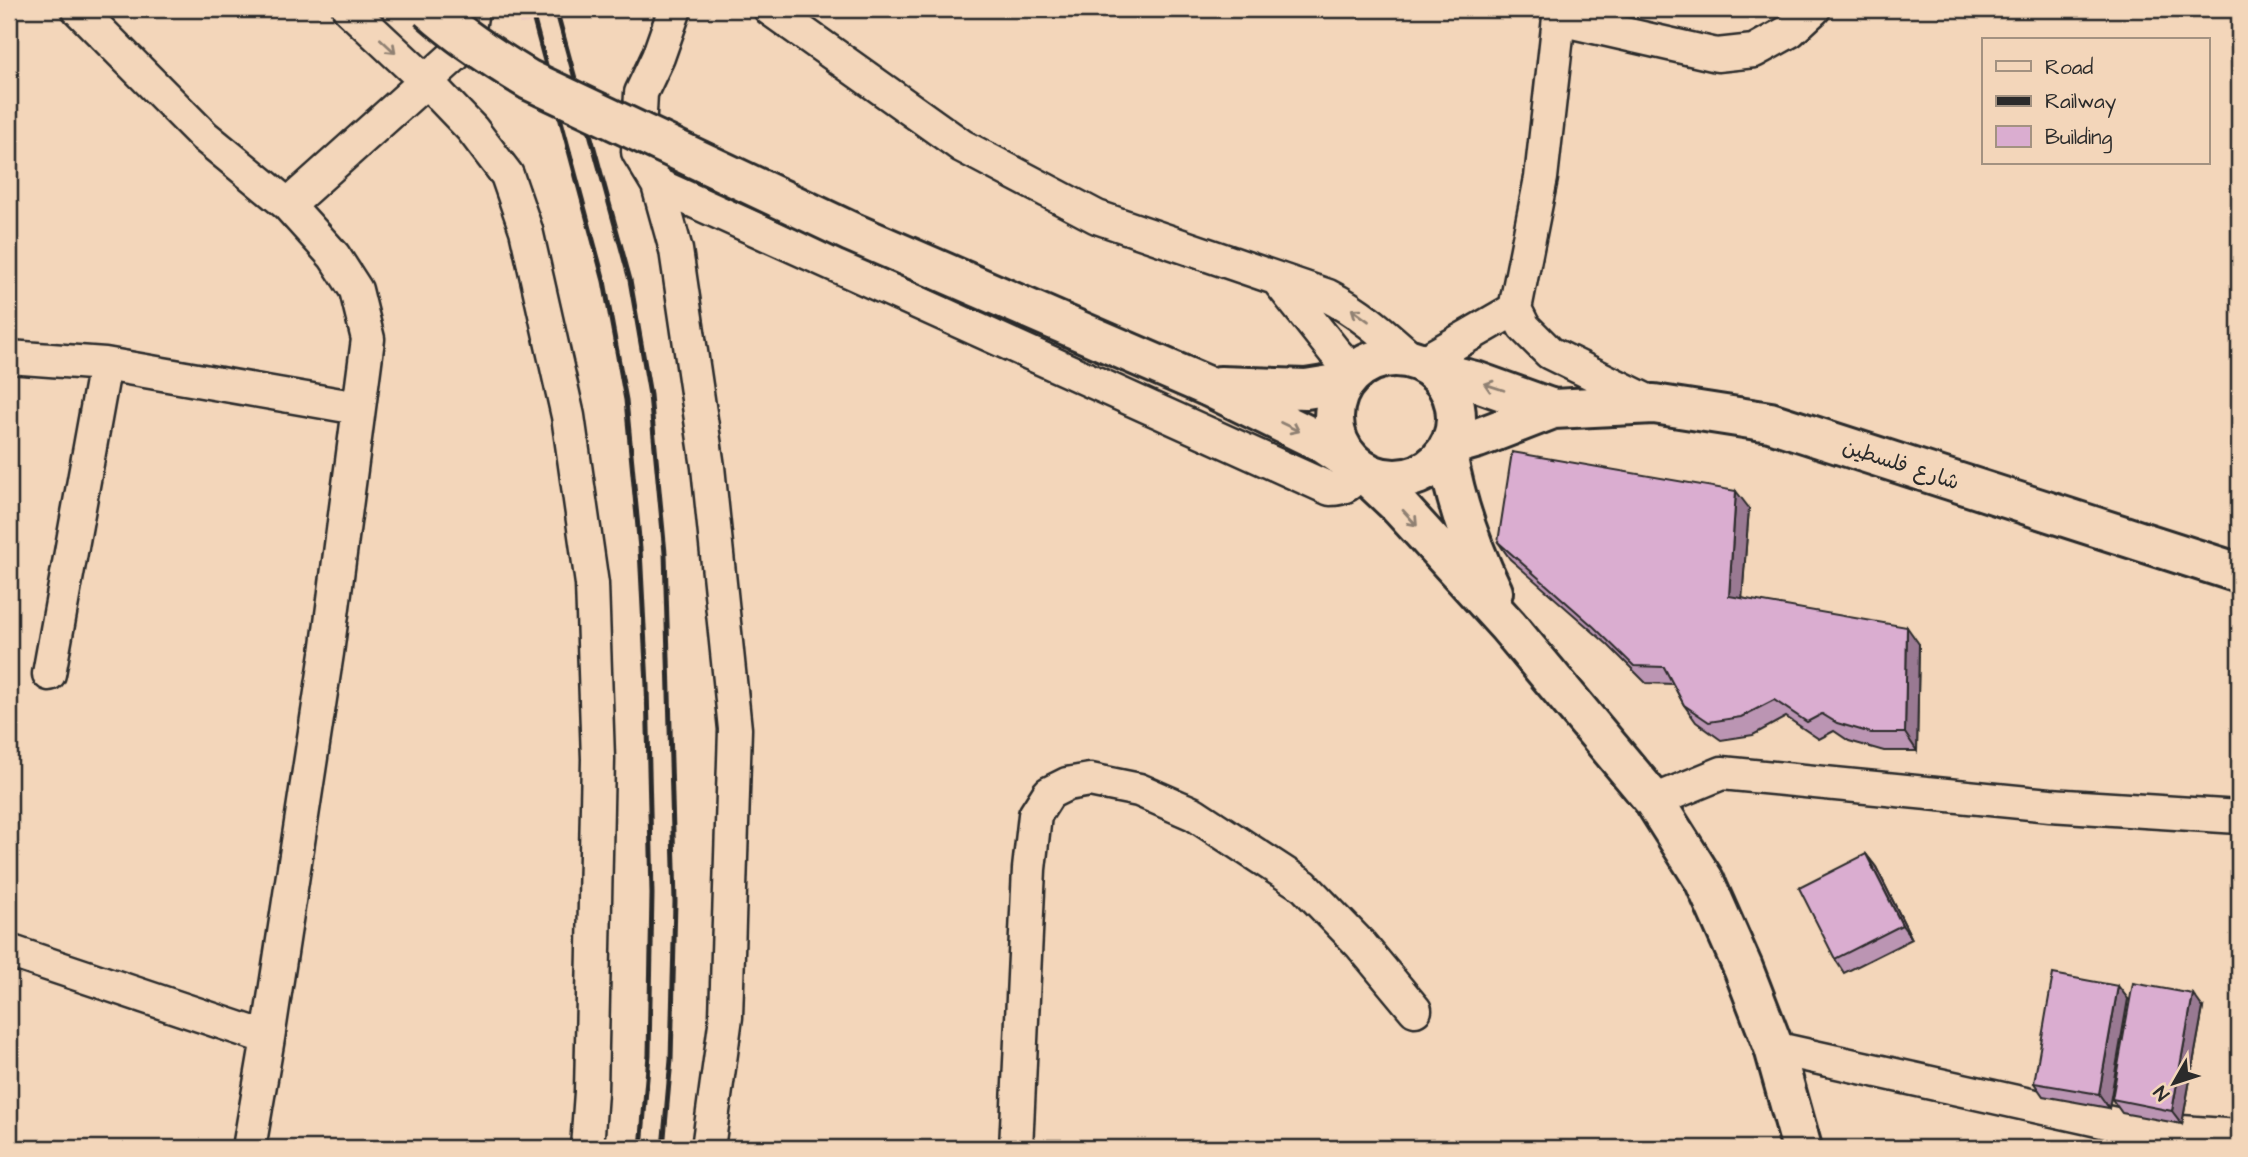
<svg xmlns="http://www.w3.org/2000/svg" width="2248" height="1157" font-family="'Architects Daughter','Playpen Sans Arabic',sans-serif">
  <rect width="100%" height="100%" fill="#f3d6ba"/>
  <filter id="ink" filterUnits="userSpaceOnUse"><feTurbulence type="fractalNoise" baseFrequency=".0143" numOctaves="2"/><feDisplacementMap in="SourceGraphic" scale="14" xChannelSelector="R" yChannelSelector="G"/><feConvolveMatrix kernelMatrix="1 2 1 2 8 2 1 2 1" color-interpolation-filters="sRGB"/></filter>
  <g filter="url(#ink)">
    <path fill="#eccac1" d="M513,9H584L586,16L520,24Z"/>
    <g fill="none" stroke-linecap="round" stroke-linejoin="round">
      <g stroke="#2b2b2b" stroke-width="37">
        <path id="minor" d="M349,9L427,82L472,129L507,175L526,230L568,416L592,584L598,759L591,1092L587,1148
          M675,9L658,57L641,93L638,152L658,185L676,250L708,467L735,729L726,1017L708,1148
          M770,9L962,146L1097,217L1328,296C1360,312 1385,335 1412,359
          M1560,9L1541,178L1515,309L1524,327L1550,353L1654,404
          M1559,19L1717,55L1754,51L1790,31L1814,9
          M658,185L1330,489C1347,489 1350,483 1361,470
          M288,205L455,55L469,30L472,9
          M1277,279L1334,351L1353,372
          M9,357L105,364L358,408
          M1423,362L1515,309
          M49,674L105,364
          M1654,801L1722,773L2050,805L2239,817
          M9,951L268,1038L327,653L368,339L356,290L334,256L288,205L204,136L78,9
          M1774,1048L2138,1129L2239,1136
          M249,1148L268,1038
          M1016,1148L1029,869L1035,815L1049,793L1067,784L1090,780L1139,790L1194,814L1304,886L1361,945L1415,1010"/>
      </g>
      <g stroke="#2b2b2b" stroke-width="44">
        <path id="tertiary" d="M1434,371L1475,381L1553,409
          M1450,446L1478,438L1553,409L1654,404L1770,422L2239,573"/>
      </g>
      <g stroke="#2b2b2b" stroke-width="44">
        <path id="secondary" d="M1334 418a61 61 0 1 1 122 0a61 61 0 1 1-122 0Z
          M1207,386L1319,441L1353,464
          M1220,386L1306,389L1343,383
          M1447,453C1456,503 1471,547 1493,592
          M1361,470L1397,504L1508,626L1654,801L1704,880L1743,968L1774,1048L1802,1148"/>
      </g>
      <use href="#minor" stroke="#f3d6ba" stroke-width="32"/>
      <use href="#tertiary" stroke="#f3d6ba" stroke-width="38"/>
      <use href="#secondary" stroke="#f3d6ba" stroke-width="38"/>
      <path stroke="#2b2b2b" stroke-width="5" d="M531,9L604,281L626,400L640,549L647,686L652,894L649,1055L641,1148
        M556,9L630,280L650,395L665,553L675,902L671,1060L663,1148"/>
      <g stroke="#2b2b2b" stroke-width="44" stroke-linecap="butt">
        <path id="secondary-bridge" d="M429,9C460,37 494,59 529,80L851,232L1207,386"/>
      </g>
      <use href="#secondary-bridge" stroke="#f3d6ba" stroke-width="38"/>
    </g>
    <path fill="#bb95b3" stroke="#2b2b2b" stroke-width="2" d="M1749,508L1742,598L1919,644L1917,751H1884L1849,741L1834,731L1819,739L1786,717L1753,735L1721,740L1696,722L1684,705L1673,684L1646,683L1607,644L1510,559L1498,542Z
      M1866,854L1876,867L1912,939L1844,973L1835,959Z
      M2118,986L2128,999L2109,1108L2043,1096L2034,1083Z
      M2203,1008L2182,1124L2122,1113L2112,1099Z"/>
    <path fill="#997992" stroke="#2b2b2b" stroke-width="2" d="M1736,491L1749,508L1741,613L1729,596Z
      M1907,627L1919,644L1917,751L1905,733Z
      M1866,854L1876,867L1912,939L1902,925Z
      M2118,986L2128,999L2109,1108L2099,1094Z
      M2193,994L2203,1008L2182,1124L2172,1111Z"/>
    <path fill="#daadd0" stroke="#2b2b2b" stroke-width="2" d="M1512,452L1736,491L1729,596L1907,627L1905,733H1871L1837,723L1822,714L1807,722L1774,700L1741,717L1709,722L1684,705L1664,667L1634,666L1594,627L1498,542Z
      M1866,854L1902,925L1835,959L1799,888Z
      M2053,974L2118,986L2099,1094L2034,1083Z
      M2133,983L2193,994L2172,1111L2112,1099Z"/>
    <defs><path id="oneway-shaft" d="M-6 0H5M1.5-3L5.5 0L1.5 3" fill="none" stroke-width="1.6" stroke-linecap="round" stroke-linejoin="round" transform="scale(1.75)"/></defs>
    <g stroke="#8f8072">
      <use href="#oneway-shaft" transform="translate(388 46) rotate(43)"/>
      <use href="#oneway-shaft" transform="translate(1360 315) rotate(-144)"/>
      <use href="#oneway-shaft" transform="translate(1494 387) rotate(-162)"/>
      <use href="#oneway-shaft" transform="translate(1290 427) rotate(26)"/>
      <use href="#oneway-shaft" transform="translate(1410 518) rotate(48)"/>
    </g>
  </g>
  <g text-anchor="middle" stroke-width="7" stroke-linejoin="round" paint-order="stroke">
    <g font-size="21" fill="#2b2b2b" stroke="#f3d6ba">
      <text transform="translate(1901 464) rotate(18)" y="7">شارع فلسطين</text>
    </g>
  </g>
  <rect width="2248" height="1157" fill="none" stroke="#f3d6ba" stroke-width="35"/>
  <rect x="18" y="18" width="2213" height="1122" fill="none" stroke="#2b2b2b" stroke-width="2.5" filter="url(#ink)"/>
  <rect x="1982" y="38" width="228" height="126" fill="#f3d6ba" stroke="#a39281" stroke-width="2"/>
  <rect x="1996" y="61" width="35" height="10" fill="#f3d6ba" stroke="#a39281" stroke-width="2"/>
  <text x="2045" y="74" font-size="21" fill="#2b2b2b">Road</text>
  <rect x="1996" y="96" width="35" height="10" fill="#2b2b2b" stroke="#a39281" stroke-width="2"/>
  <text x="2045" y="108" font-size="21" fill="#2b2b2b">Railway</text>
  <rect x="1996" y="126" width="35" height="21" fill="#daadd0" stroke="#a39281" stroke-width="2"/>
  <text x="2045" y="144" font-size="21" fill="#2b2b2b">Building</text>
  <g transform="translate(2174 1083) rotate(231)" stroke="#f3d6ba" stroke-width="5" paint-order="stroke">
  <path d="M0-5L12 26L0 18L-12 26Z" fill="#2b2b2b"/>
  <text y="-10" font-size="19" font-weight="bold" text-anchor="middle" fill="#2b2b2b">N</text>
  </g>
</svg>
